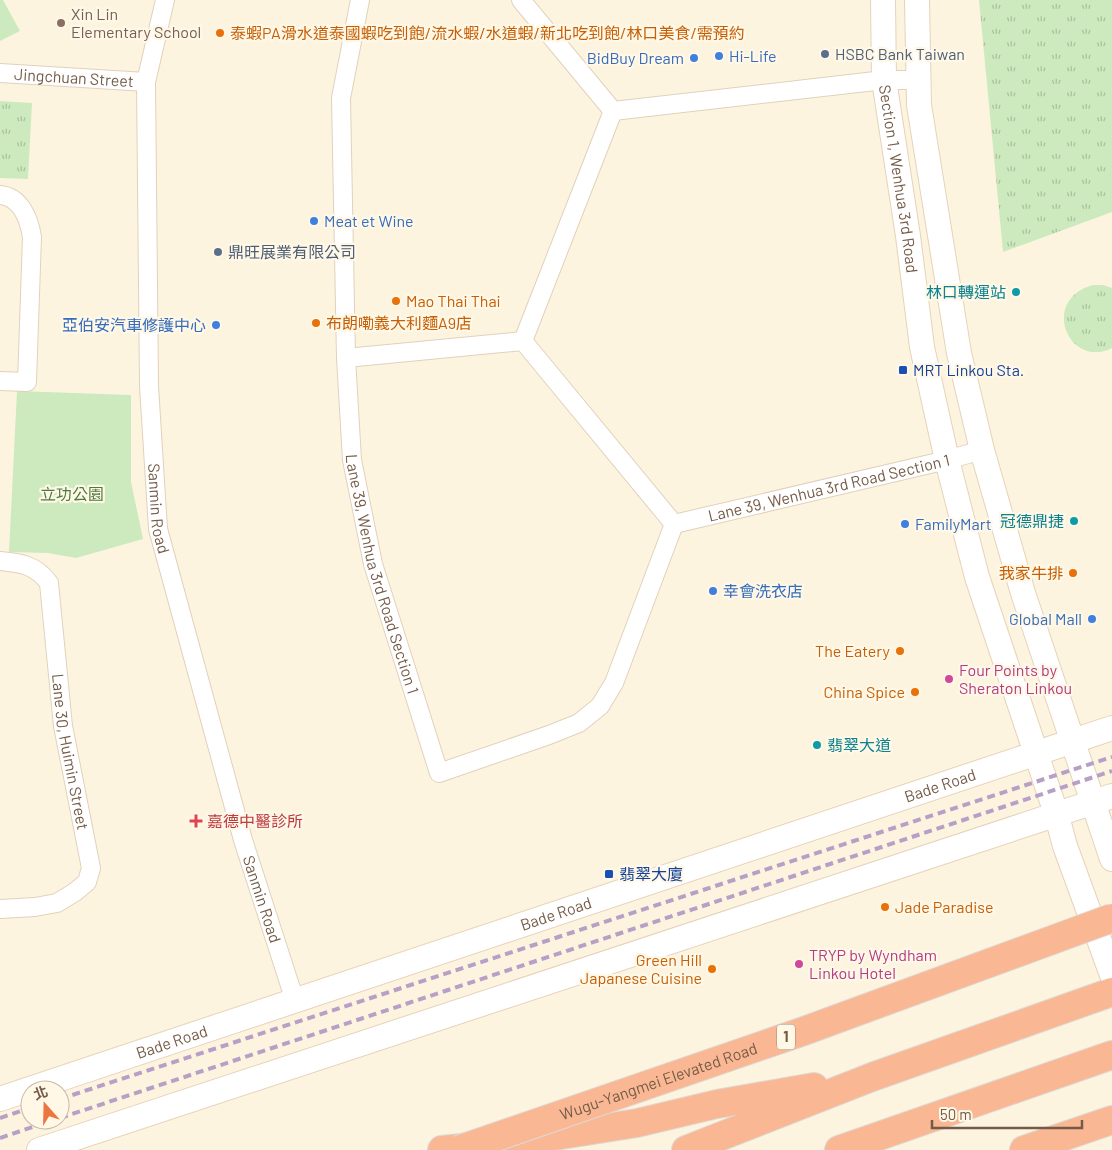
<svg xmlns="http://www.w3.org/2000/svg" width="1112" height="1150" font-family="Barlow,'Noto Sans TC',sans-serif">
  <defs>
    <pattern id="grass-tufts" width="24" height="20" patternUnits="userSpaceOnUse" patternTransform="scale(1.25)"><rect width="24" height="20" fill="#cceabe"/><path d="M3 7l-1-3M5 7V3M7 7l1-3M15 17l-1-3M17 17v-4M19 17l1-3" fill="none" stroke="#aac19c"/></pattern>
  </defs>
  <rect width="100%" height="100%" fill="#fdf4e0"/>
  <path fill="url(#grass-tufts)" d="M979,0H1112V212L1003,252Z
    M0,101L32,103L28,179L0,178Z
    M1093,285H1103L1112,288V348C1069,370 1039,300 1093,285Z"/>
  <path fill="#cceabe" d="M0,0H3L20,31L0,41Z
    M17,391L131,395V482L143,539L76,558L48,553L9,552Z"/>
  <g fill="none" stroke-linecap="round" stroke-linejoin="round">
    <g stroke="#e1d1bc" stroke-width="20">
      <g id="street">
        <path id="s1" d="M165,0L146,82L149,386L158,529L243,840L295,1001"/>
        <path id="s2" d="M360,0L341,98L346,358L352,460L373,564L439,773L549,735L579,723L600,706L614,683L674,524L523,341L613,111"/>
        <path d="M521,0L613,111L884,80H918"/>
        <path id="s3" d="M0,73L146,82"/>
        <path d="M0,195C21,197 29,219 32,237L27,382L0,381"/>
        <path d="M346,358L523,341"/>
        <path id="s4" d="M674,524L947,460L982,450"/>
        <path id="s5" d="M0,561C21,563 36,565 49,583L63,726L91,868L87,882L75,892L57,903L35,907L0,909"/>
      </g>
    </g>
    <g stroke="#e6d2b9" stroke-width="26">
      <g id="secondary">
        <path id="s6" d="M883,0L884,80L908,236L922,347L947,460L977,577L1057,816L1065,846L1112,975"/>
        <path d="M917,0L919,105L959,353L982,450L1023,593L1112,859"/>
        <path id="s7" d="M0,1099L1112,728"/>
        <path d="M39,1150L1112,796"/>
      </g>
    </g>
    <g stroke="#ded8d3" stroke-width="30">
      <path id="highway" d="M442,1150L510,1143L637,1123L717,1104L814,1087
        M686,1150L872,1077L1112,992
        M839,1150L1112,1055
        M1024,1150L1112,1120"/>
    </g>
    <use href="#street" stroke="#fff" stroke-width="18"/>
    <use href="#secondary" stroke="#fff" stroke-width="24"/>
    <use href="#highway" stroke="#fab794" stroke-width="28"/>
    <path stroke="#b79fc6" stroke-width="4" stroke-dasharray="8 5" stroke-linecap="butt" d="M60,1099L1112,757
      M0,1118L30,1108
      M60,1118L1112,771
      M0,1138L53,1120"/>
    <g stroke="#ded8d3" stroke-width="30" stroke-linecap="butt">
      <g id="highway-bridge">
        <path id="s8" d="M458,1150L804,1031L1112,918"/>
      </g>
    </g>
    <use href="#highway-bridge" stroke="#fab794" stroke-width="28"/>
  </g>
  <circle fill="#8d6e63" stroke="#fff8e7" stroke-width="2" cx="61" cy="23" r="5"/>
  <g fill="#e8710a" stroke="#fff8e7" stroke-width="2">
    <circle cx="220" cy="33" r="5"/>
    <circle cx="396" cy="301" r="5"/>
    <circle cx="316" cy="323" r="5"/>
    <circle cx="1073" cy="573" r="5"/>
    <circle cx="900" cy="651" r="5"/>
    <circle cx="915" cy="692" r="5"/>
    <circle cx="885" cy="907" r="5"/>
    <circle cx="712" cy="969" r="5"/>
  </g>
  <g fill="#5c6f8a" stroke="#fff8e7" stroke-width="2">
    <circle cx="825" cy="54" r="5"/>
    <circle cx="218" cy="252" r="5"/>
  </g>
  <g fill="#3f7fe0" stroke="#fff8e7" stroke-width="2">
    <circle cx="719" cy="56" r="5"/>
    <circle cx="694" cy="58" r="5"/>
    <circle cx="314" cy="221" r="5"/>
    <circle cx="216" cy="325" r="5"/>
    <circle cx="905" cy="524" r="5"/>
    <circle cx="713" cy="591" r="5"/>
    <circle cx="1092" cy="619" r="5"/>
  </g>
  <g fill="#0f9aa8" stroke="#fff8e7" stroke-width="2">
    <circle cx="1016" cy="292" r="5"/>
    <circle cx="1074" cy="521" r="5"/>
    <circle cx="817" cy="745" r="5"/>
  </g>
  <g fill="#1a4fb4" stroke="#fff8e7" stroke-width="2">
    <rect x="898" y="365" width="10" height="10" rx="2.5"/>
    <rect x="604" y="869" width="10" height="10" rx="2.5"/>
  </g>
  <g fill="#d1479c" stroke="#fff8e7" stroke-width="2">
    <circle cx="949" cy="679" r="5"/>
    <circle cx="799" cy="964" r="5"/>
  </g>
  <path fill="#e0444e" stroke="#fff8e7" stroke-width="2" d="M193.5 813.5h5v5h5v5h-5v5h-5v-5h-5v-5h5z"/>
  <g text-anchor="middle" stroke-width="4.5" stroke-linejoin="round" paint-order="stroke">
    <rect fill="#fff8e7" stroke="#9e8a77" stroke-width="1" x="777" y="1024.5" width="18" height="25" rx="4"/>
    <g font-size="15" font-weight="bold" fill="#745b47">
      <text x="786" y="1042">1</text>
    </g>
    <g font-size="16" fill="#785e54" stroke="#fff8e7" text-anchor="start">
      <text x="71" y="20">Xin Lin<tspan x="71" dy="18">Elementary School</tspan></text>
    </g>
    <g font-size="16" fill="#c56008" stroke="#fff8e7" text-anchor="start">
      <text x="230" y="39">泰蝦PA滑水道泰國蝦吃到飽/流水蝦/水道蝦/新北吃到飽/林口美食/需預約</text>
      <text x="406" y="307">Mao Thai Thai</text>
      <text x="326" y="329">布朗嘞義大利麵A9店</text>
      <text x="1063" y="579" text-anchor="end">我家牛排</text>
      <text x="890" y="657" text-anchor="end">The Eatery</text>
      <text x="905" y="698" text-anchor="end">China Spice</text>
      <text x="895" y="913">Jade Paradise</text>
      <text x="702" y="966" text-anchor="end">Green Hill<tspan x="702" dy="18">Japanese Cuisine</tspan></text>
    </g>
    <g font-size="16" fill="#4e5e75" stroke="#fff8e7" text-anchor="start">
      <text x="835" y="60">HSBC Bank Taiwan</text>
      <text x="228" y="258">鼎旺展業有限公司</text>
    </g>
    <g font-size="16" fill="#366cbe" stroke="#fff8e7" text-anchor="start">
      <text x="729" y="62">Hi-Life</text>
      <text x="684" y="64" text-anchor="end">BidBuy Dream</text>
      <text x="324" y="227">Meat et Wine</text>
      <text x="206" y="331" text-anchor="end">亞伯安汽車修護中心</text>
      <text x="915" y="530">FamilyMart</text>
      <text x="723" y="597">幸會洗衣店</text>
      <text x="1082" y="625" text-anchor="end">Global Mall</text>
    </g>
    <g font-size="16" fill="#745b47" stroke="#fff8e7">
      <text dy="6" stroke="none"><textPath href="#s3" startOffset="74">Jingchuan Street</textPath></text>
      <text dy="6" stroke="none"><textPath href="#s6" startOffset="180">Section 1, Wenhua 3rd Road</textPath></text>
      <text dy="6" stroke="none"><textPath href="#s4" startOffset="159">Lane 39, Wenhua 3rd Road Section 1</textPath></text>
      <text dy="6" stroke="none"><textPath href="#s1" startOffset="511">Sanmin Road</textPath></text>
      <text dy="6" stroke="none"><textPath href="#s2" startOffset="580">Lane 39, Wenhua 3rd Road Section 1</textPath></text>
      <text dy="6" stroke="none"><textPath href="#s5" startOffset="226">Lane 30, Huimin Street</textPath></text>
      <text dy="6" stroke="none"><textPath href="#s7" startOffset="991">Bade Road</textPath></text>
      <text dy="6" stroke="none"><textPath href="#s1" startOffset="916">Sanmin Road</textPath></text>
      <text dy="6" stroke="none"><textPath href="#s7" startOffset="586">Bade Road</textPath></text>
      <text dy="6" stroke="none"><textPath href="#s7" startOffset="181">Bade Road</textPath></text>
      <text dy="6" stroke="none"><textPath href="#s8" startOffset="212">Wugu-Yangmei Elevated Road</textPath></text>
    </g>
    <g font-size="16" fill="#0d838f" stroke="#fff8e7" text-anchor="end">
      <text x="1006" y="298">林口轉運站</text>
      <text x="1064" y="527">冠德鼎捷</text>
      <text x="827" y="751" text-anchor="start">翡翠大道</text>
    </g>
    <g font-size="16" fill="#164399" stroke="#fff8e7" text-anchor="start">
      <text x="913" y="376">MRT Linkou Sta.</text>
      <text x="619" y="880">翡翠大廈</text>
    </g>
    <g font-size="16" fill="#4b7b3e" stroke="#fff8e7">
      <text x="72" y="500">立功公園</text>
    </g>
    <g font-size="16" fill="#b23c85" stroke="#fff8e7" text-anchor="start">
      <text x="959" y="676">Four Points by<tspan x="959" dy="18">Sheraton Linkou</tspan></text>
      <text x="809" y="961">TRYP by Wyndham<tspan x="809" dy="18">Linkou Hotel</tspan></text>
    </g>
    <g font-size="16" fill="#be3a42" stroke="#fff8e7" text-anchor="start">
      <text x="207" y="827">嘉德中醫診所</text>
    </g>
  </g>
  <g transform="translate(45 1105) rotate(340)"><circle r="24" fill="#fff8e7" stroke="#c7b9a7"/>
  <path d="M0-4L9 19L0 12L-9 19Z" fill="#ec7540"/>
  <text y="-8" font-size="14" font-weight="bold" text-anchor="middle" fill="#745b47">北</text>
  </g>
  <path d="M932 1120v8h150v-8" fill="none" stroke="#745b47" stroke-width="2.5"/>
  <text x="940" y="1120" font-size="15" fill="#745b47" stroke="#fff8e7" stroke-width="4" paint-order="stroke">50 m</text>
</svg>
